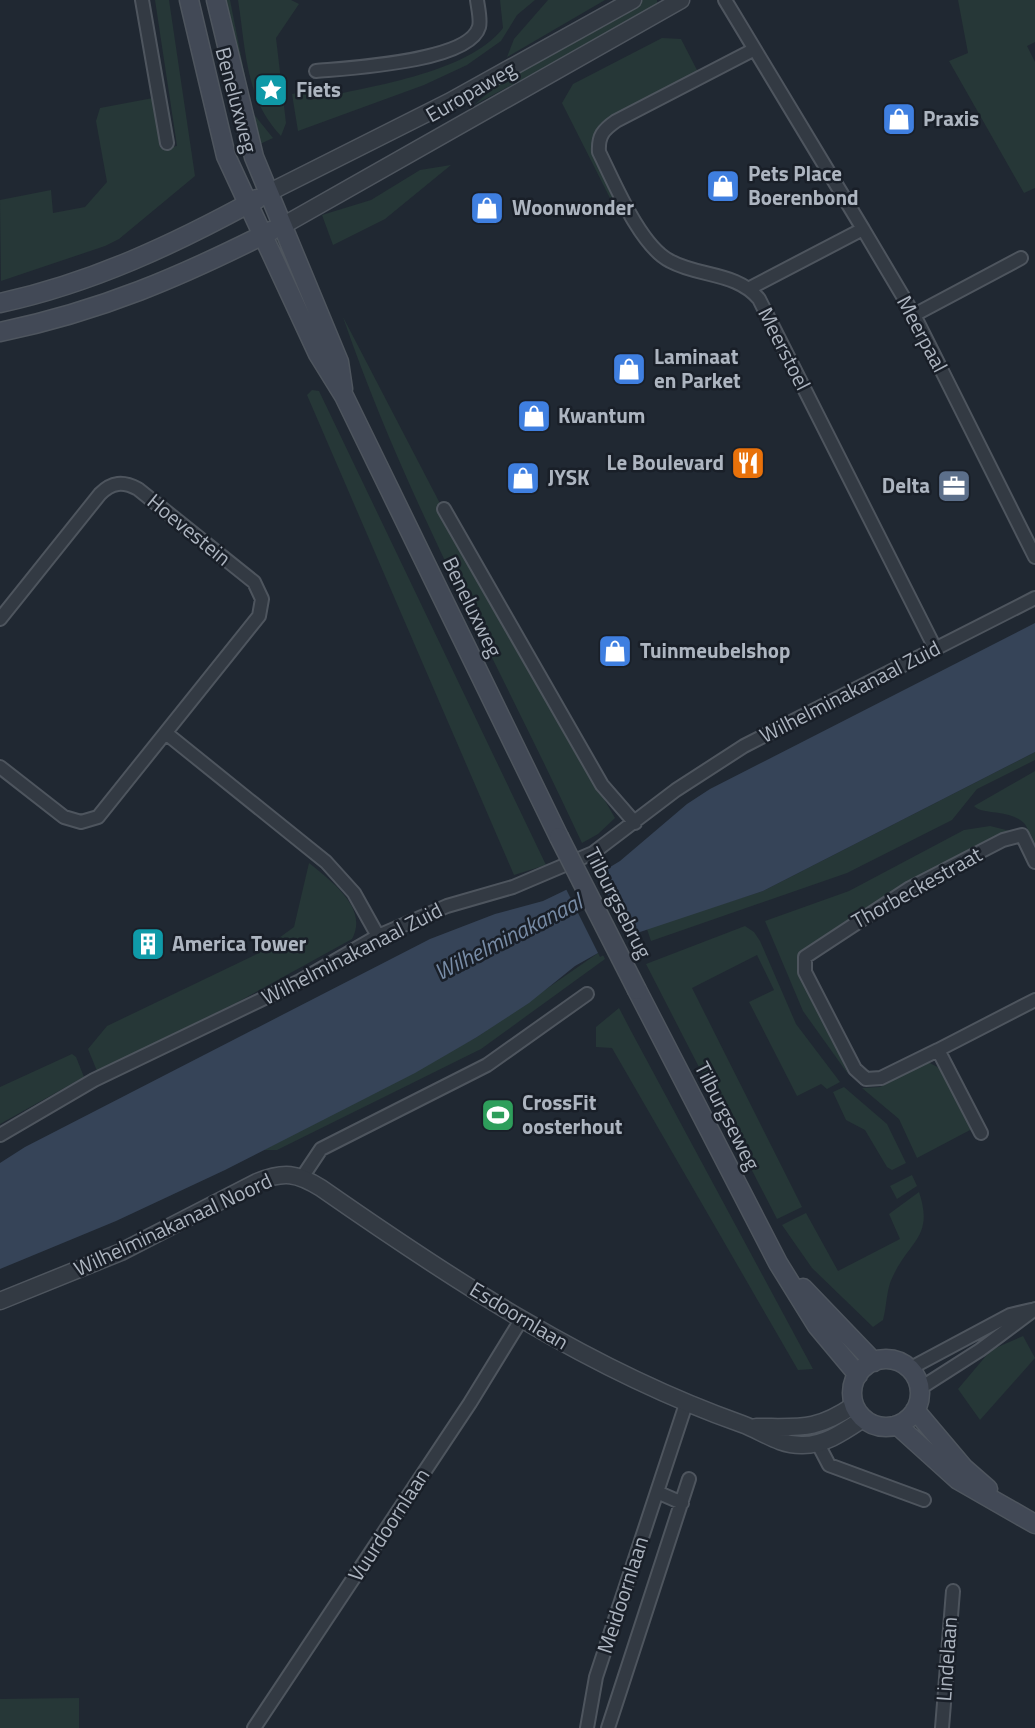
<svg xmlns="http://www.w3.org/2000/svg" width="1035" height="1728" font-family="'Titillium Web',sans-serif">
  <rect width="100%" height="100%" fill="#202832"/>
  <path fill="#263737" d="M155,0H169L195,176L119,239L105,246L1,281L0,200L51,190L53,213L85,207L107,182L96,121L100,108L153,98L160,148L177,146Z
    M225,0H230L252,112L273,138L260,144L255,134Z
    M238,0H291L299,4L276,38L286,123L281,136C245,98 246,50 238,0Z
    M500,0H535L517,15L501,41L467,65L424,85L298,131L292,94L308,91L310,100C365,87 468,74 503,28Z
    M548,0H605L507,57L514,39Z
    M636,0H657V3L643,15L474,105L502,81Z
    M958,0H1035V42L1027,46L1035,62V188L1024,193L949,61L968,53Z
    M662,38L681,39L698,72L602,123C583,149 602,172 615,197L610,198L562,103L573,84Z
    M451,165L385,219L333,245L322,215L371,200L420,170Z
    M343,317L498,615L615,818L598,834L582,843C501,668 406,501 343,317Z
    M312,390L319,391L546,865L514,875L307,395Z
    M1035,752V760L977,789L952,820L847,873L651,941L647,929L653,926L763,891Z
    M1035,771V850C1032,843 1029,829 1024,823C1009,809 982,815 974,806Z
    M990,826L1010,831L879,900L802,951L798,965L848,1074L803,1011L765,921L849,891L964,830Z
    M309,863C331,881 369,908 352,939L236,1003L97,1071L88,1049L107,1026L257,954L294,927Z
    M745,926L754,932L760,941L796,1024L840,1082L827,1089L821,1084L797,1096L749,1002L774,990L757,955L692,988L802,1207L777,1219L646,964Z
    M601,951L605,959L481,1049L277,1150H263L477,1037Z
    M619,1008L631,1031L813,1369L798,1370L612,1048L596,1047V1027Z
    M72,1054L76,1057L84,1077L0,1124V1087Z
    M928,1062L941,1069L972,1129L917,1158L899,1119L862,1088L880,1087Z
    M844,1087L887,1124L906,1163L892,1170L887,1167L865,1130L846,1120L833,1092Z
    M912,1175L917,1186L897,1199L890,1186Z
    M919,1192C934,1237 910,1240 893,1276C886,1289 887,1306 883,1320L873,1327L812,1268L782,1225L806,1213L838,1271L900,1239L889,1214Z
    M1023,1336L1035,1358L980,1420L958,1389L991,1350Z
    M79,1698V1728H0V1699Z"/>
  <path fill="#364458" d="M1035,623V752L763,891L628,936L575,966L529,1003L477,1037L415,1073L225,1170L116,1221L0,1269V1163L25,1147L430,939L495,914L543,901L597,875L620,861L687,804L710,789Z"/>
  <path fill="#202832" d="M595,870L631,941L600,957L565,887Z"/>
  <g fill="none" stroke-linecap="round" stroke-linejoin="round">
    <g stroke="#4e555e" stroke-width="16">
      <path id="minor" d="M142,0L167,143
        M725,0L863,229
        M753,50L616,121C603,130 598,136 599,152C614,182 640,246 670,261C699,277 737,272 759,299L935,648
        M316,71C348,68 469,62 479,27C481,20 478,8 477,0
        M750,288L863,229L914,315L1035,557
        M914,315L1021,258
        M444,509L602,785L635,823
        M0,619L100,494C112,482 123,481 138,489L254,582L262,599L259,616L98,817L81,822L64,817L0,767
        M167,734L326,862L354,893L378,936
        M938,1050L881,1078L866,1079L855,1069L805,972V957L910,888L1003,840L1022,835L1035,862
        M981,1133L938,1050L1035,1000
        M0,1135L94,1080L300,981L378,936L447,906L513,887L593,853L676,790L744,746L1035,598
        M303,1176L321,1149L487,1065L587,994
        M909,1369L1010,1315L1031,1310
        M919,1389L980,1350L1035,1309
        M818,1444L829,1465L924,1500
        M657,1492L682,1503
        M254,1728L470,1403L521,1320
        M587,1728L596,1677L686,1404
        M608,1728L689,1479
        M942,1728L953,1591"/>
    </g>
    <g stroke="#4e555e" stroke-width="19">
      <path id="tertiary" d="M270,192L449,102L633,0
        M284,225L681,0
        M0,1301L121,1252L257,1182C284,1171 297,1173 321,1188C453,1280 589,1370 742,1424C762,1431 778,1445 801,1445C824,1446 845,1431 863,1419
        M756,1427C800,1427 816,1431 854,1405"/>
    </g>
    <g stroke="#4e555e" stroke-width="21">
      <path id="secondary" d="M189,0L226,156L318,354L344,396L559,837
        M216,0L254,157L339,362L343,389
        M0,303C92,283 175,244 257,199
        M0,332C101,311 180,277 271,231
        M637,990L778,1263L817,1326L858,1375
        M803,1288L874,1362
        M852 1393a34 34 0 1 1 68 0a34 34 0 1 1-68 0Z
        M915,1410L964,1468L988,1489
        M897,1425L958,1480L1035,1524"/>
    </g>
    <use href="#minor" stroke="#333a43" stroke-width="12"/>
    <use href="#tertiary" stroke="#333a43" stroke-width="16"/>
    <use href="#secondary" stroke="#424956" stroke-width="18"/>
    <g stroke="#4e555e" stroke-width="21" stroke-linecap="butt">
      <path id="secondary-bridge" d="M559,837L637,990"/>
    </g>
    <use href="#secondary-bridge" stroke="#424956" stroke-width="18"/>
  </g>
  <defs>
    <g id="sight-square" transform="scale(1.75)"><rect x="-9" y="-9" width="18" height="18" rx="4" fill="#0f9aa8" stroke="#191f28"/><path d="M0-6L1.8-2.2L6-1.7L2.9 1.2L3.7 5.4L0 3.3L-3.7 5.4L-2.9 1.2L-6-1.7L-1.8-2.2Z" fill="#fff"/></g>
    <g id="shop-square" transform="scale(1.75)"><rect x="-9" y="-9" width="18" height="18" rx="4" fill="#3f7fe0" stroke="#191f28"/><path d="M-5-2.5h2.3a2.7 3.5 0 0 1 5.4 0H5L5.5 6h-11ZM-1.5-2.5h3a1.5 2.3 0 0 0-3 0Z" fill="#fff"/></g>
    <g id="restaurant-square" transform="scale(1.75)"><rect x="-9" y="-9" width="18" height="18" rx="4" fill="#e8710a" stroke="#191f28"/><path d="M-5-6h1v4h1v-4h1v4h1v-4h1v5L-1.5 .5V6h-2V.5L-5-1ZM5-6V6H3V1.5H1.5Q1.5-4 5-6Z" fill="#fff"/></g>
    <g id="office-square" transform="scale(1.75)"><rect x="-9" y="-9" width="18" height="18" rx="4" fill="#5c6f8a" stroke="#191f28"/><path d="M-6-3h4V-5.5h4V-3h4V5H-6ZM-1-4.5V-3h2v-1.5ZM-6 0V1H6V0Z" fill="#fff"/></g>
    <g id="building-square" transform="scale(1.75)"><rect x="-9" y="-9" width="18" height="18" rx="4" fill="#0f9aa8" stroke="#191f28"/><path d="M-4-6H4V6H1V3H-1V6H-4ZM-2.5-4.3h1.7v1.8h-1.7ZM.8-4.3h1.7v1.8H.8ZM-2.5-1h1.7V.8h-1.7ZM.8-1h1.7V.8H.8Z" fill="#fff"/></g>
    <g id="stadium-square" transform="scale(1.75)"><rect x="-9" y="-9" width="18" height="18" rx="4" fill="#2e9e5b" stroke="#191f28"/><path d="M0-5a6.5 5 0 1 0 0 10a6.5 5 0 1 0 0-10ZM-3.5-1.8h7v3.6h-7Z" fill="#fff"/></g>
  </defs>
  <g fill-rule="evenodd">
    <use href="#sight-square" x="271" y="90"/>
    <use href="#shop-square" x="899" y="119"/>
    <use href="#shop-square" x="723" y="186"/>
    <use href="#shop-square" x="487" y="208"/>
    <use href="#shop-square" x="629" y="369"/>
    <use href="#shop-square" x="534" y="416"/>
    <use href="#restaurant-square" x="748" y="463"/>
    <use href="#shop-square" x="523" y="478"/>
    <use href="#office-square" x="954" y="486"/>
    <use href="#shop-square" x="615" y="651"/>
    <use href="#building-square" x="148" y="944"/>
    <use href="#stadium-square" x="498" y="1115"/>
  </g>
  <g text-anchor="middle" stroke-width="5" stroke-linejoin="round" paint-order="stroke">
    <g font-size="21" font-weight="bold" fill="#adb5c0" stroke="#191f28" text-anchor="start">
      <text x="296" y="97">Fiets</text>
      <text x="923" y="126">Praxis</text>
      <text x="748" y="181">Pets Place<tspan x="748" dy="24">Boerenbond</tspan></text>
      <text x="512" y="215">Woonwonder</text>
      <text x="654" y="364">Laminaat<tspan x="654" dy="24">en Parket</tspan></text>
      <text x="558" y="423">Kwantum</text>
      <text x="724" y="470" text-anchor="end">Le Boulevard</text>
      <text x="548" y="485">JYSK</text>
      <text x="930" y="493" text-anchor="end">Delta</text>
      <text x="640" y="658">Tuinmeubelshop</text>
      <text x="172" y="951">America Tower</text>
      <text x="522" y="1110">CrossFit<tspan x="522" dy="24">oosterhout</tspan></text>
    </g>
    <g font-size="21" fill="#adb5c0" stroke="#191f28">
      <text transform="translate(471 92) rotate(-30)" y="7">Europaweg</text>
      <text transform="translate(236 100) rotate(75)" y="7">Beneluxweg</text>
      <text transform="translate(922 334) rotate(62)" y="7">Meerpaal</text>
      <text transform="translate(784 349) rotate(63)" y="7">Meerstoel</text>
      <text transform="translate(189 530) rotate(39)" y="7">Hoevestein</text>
      <text transform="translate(472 607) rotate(64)" y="7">Beneluxweg</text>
      <text transform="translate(850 692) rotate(-27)" y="7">Wilhelminakanaal Zuid</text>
      <text transform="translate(917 888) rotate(-29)" y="7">Thorbeckestraat</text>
      <text transform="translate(618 903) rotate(63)" y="7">Tilburgsebrug</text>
      <text transform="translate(352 954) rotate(-27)" y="7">Wilhelminakanaal Zuid</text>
      <text transform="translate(727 1116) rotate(63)" y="7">Tilburgseweg</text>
      <text transform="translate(173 1225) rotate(-25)" y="7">Wilhelminakanaal Noord</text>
      <text transform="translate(519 1316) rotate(31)" y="7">Esdoornlaan</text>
      <text transform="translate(389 1525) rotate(-57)" y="7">Vuurdoornlaan</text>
      <text transform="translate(623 1595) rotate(-72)" y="7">Meidoornlaan</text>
      <text transform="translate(947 1659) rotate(-86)" y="7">Lindelaan</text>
    </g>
    <g font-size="23" font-style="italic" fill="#788ca6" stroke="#191f28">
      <text transform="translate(508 937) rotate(-27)" y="8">Wilhelminakanaal</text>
    </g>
  </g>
</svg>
